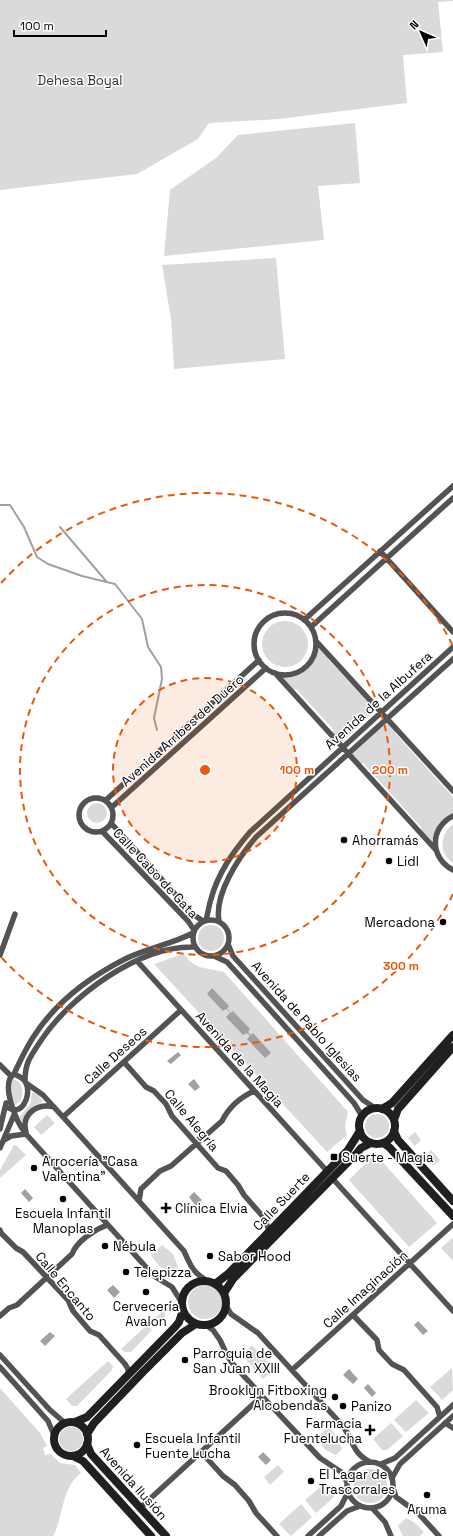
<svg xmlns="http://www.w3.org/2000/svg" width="453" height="1536" font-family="'Space Grotesk',sans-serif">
  <rect width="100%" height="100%" fill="#fff"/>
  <path fill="#dadada" d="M0,0H453V1L438,2L443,52L403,55L407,103L278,119L209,123L198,139L137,174L0,190Z
    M355,123L360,183L318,186L324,240L164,256L170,190L216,158L238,135Z
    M276,258L285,359L174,369L171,319L162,265Z
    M262 644a23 23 0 1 1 46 0a23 23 0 1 1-46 0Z
    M317,645L329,658L328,659L376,710L343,741L339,740L332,732L334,730L296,689L294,690L282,677C301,676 317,665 317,645Z
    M388,721L396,731L395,733L453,797V813C441,818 433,830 432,843L420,830L422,828L363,763L361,764L352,754Z
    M87 813a10 10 0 1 1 20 0a10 10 0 1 1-20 0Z
    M453,824V863C438,853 440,834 453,824Z
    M198 938a13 13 0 1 1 26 0a13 13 0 1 1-26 0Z
    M183,954L191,962L199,967L224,972L348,1112L345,1126L347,1135L327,1152L154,964Z
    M14,1079C24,1084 23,1092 21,1101L15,1105L12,1104L11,1080Z
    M32,1092L38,1095L43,1101C34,1108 23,1110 23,1124L19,1117L30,1105Z
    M365 1126a12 12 0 1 1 24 0a12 12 0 1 1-24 0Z
    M47,1115L55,1123L41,1135L34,1127Z
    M415,1132L421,1140L415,1146L408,1138Z
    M14,1145H16L26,1155L0,1178V1170Z
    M431,1150L440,1160L433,1166L425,1156Z
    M371,1158H379L437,1223L409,1247L349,1180Z
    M452,1238L453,1240V1261L441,1248Z
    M162,1245L173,1254L178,1267L172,1273C161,1270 157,1264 151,1255Z
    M188 1302a17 17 0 1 1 34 0a17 17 0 1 1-34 0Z
    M164,1310L165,1313V1317L156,1325L152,1321Z
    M147,1325L152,1330L131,1352H125L121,1349Z
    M252,1345L274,1369L263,1379L242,1355Z
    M108,1361L113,1366L112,1370L77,1406H72L66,1399Z
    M452,1368L453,1390L442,1400L430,1387Z
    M0,1388L40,1433L47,1446L43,1448L45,1455L51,1454L60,1463L75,1465L81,1473C61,1488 64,1516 53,1536H0Z
    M416,1400L429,1413L406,1432L394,1420Z
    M391,1423L403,1436L387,1450H382L373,1439Z
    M329,1427L338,1438L342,1449L336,1455L326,1450L315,1439Z
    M59 1439a12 12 0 1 1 24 0a12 12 0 1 1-24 0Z
    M278,1465L284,1472L270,1485L264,1477Z
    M353 1486a17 17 0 1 1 34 0a17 17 0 1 1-34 0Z
    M324,1484L334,1496L333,1498L316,1513L305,1500Z
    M301,1504L312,1517L291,1536L279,1524Z
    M406,1518L414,1522L424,1532L420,1536H403L398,1526Z"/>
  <path fill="#a1a1a1" d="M212,988L229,1006L227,1009L231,1013L233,1011L250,1029L248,1032L251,1035L253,1033L271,1053L265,1058L247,1039L250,1036L247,1033L243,1035L226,1017L230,1013L226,1009L223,1011L207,994Z
    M178,1052L181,1055L171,1064L167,1061Z
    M194,1079L200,1087L195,1091L188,1084Z
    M25,1189L33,1198L29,1202L21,1193Z
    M194,1192L202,1200L196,1206L189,1197Z
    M113,1285L120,1292L114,1298L107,1290Z
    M418,1321L428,1331L423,1335L414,1325Z
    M50,1332L55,1336L45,1346L40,1341Z
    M349,1369L358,1379L353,1384L343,1375Z
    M368,1384L376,1393L372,1397L364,1388Z
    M263,1452L271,1460L266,1465L258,1457Z"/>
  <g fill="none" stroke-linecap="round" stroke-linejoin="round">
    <path stroke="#a1a1a1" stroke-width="2" d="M0,505H10L24,527L37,557L48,564L82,576L115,584L142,619L148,647L161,667L162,679L154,718L157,730
      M60,527L106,581"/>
    <path stroke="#535353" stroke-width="5.5" d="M380,551L453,632
      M254 644a31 31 0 1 1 62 0a31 31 0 1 1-62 0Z
      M304,620L453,486
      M311,627L453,498
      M316,641L453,791
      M275,673L436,850
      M79 815a17 17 0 1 1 34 0a17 17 0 1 1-34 0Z
      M106,800L259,660
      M112,807L266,668
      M453,816C429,828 430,858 453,870
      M111,823L194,915L203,921
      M102,831L188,921L194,930
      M193 938a18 18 0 1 1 36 0a18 18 0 1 1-36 0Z
      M206,920C208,913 209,905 211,899C218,873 233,852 250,832L453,647
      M219,921C214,894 239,857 256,837L453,659
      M228,944L233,956L363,1100L375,1108
      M0,955L15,914
      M214,956L227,962L354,1103L362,1116
      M137,961L327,1171
      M124,1062L146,1087L154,1091L166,1104L172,1116L218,1168L226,1171L238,1185L244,1195L265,1219L269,1231
      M0,1065L10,1075
      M14,1074C20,1061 26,1048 34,1036C56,1002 91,976 127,958C148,948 172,944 193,933
      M25,1081C25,1063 30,1057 40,1042C69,997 139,945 195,947
      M26,1083L43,1095L63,1117L184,1251C191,1267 193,1272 207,1281
      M9,1108L13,1110C26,1111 31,1091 25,1081C22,1077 18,1076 14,1074C0,1083 16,1122 26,1134
      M63,1117L181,1010
      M0,1129L6,1103
      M26,1132C21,1114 37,1103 54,1107
      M4,1140L11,1136L26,1134L154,1276L172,1287L182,1303
      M0,1148L14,1115
      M332,1178L453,1311
      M139,1201L141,1189L160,1171L171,1166L222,1121C229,1107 241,1097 254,1091
      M0,1230L1,1233L16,1248L23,1252L68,1300L73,1311L90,1331L99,1335L125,1364L128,1369V1375
      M226,1306L231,1314L258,1333L342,1425C354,1440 351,1452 370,1462
      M353,1315L377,1340L379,1350L392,1364L404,1370L437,1407L440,1417
      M0,1316L9,1308L17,1305L72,1254C77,1241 94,1230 107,1225
      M206,1325L213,1330L220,1340L227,1355L232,1363L262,1396L320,1458L341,1472L347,1482
      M0,1355L50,1410L65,1423
      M0,1367L48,1421L54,1435
      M292,1370L453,1224
      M445,1423L453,1428
      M201,1452L223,1476L235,1485L249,1501L256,1513L277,1536
      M347 1485a23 23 0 1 1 46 0a23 23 0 1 1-46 0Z
      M381,1464L395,1458L453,1405
      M392,1478L400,1464L453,1416
      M393,1488L396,1497L418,1513L439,1536
      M140,1508L262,1396
      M372,1508L385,1522L391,1536
      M308,1536L341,1506L348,1492
      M319,1536L347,1511L360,1506"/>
    <path stroke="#202020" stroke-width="8" d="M359 1126a18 18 0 1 1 36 0a18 18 0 1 1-36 0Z
      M382,1109L392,1103L453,1035
      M394,1120L398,1109L453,1047
      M394,1131L398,1140L453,1201
      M383,1143L389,1147L453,1216
      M182 1303a22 22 0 1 1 44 0a22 22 0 1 1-44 0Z
      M215,1284L228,1274L348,1150L360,1131
      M224,1293L233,1279L357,1153L361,1148L371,1143
      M54 1439a17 17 0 1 1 34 0a17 17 0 1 1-34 0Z
      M75,1422L87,1417L175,1327L179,1322L183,1310
      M87,1434L94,1423L142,1373L182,1333L196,1324
      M87,1444L91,1454L166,1536
      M73,1456L83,1461L151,1536"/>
  </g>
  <circle cx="205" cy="770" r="92" fill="#e8590c" fill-opacity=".12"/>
  <g fill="none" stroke="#e8590c" stroke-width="2" stroke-dasharray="7 5">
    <circle cx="205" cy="770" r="92"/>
    <circle cx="205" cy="770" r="185"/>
    <path d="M453 894A277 277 0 0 1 1 957M1 583A277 277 0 0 1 453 646"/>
  </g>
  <g fill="#000" stroke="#fff" stroke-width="1.5">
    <circle cx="344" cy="840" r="4"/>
    <circle cx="389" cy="861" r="4"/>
    <circle cx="443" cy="922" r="4"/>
    <rect x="330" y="1153" width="8" height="8" rx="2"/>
    <circle cx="34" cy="1168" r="4"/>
    <circle cx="63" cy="1199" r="4"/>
    <path d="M164 1202h4v4h4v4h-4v4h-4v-4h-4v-4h4z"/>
    <circle cx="105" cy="1246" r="4"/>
    <circle cx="210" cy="1256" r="4"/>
    <circle cx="126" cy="1272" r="4"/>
    <circle cx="146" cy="1292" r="4"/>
    <circle cx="185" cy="1360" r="4"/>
    <circle cx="335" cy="1397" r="4"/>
    <circle cx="343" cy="1406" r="4"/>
    <path d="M368 1424h4v4h4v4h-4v4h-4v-4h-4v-4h4z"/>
    <circle cx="137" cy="1445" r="4"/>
    <circle cx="311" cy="1481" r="4"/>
    <circle cx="427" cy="1495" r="4"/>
  </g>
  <g text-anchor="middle" stroke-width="3" stroke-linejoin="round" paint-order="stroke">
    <g font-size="13" fill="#313131" stroke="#fff">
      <text x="80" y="85">Dehesa Boyal</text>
    </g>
    <g font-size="13" fill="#000" stroke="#fff">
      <text transform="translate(378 700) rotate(-42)" y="5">Avenida de la Albufera</text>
      <text transform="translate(182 730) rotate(-42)" y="5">Avenida Arribes del Duero</text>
      <text transform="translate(156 873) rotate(47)" y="5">Calle Cabo de Gata</text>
      <text transform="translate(307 1021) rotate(48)" y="5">Avenida de Pablo Iglesias</text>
      <text transform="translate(115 1055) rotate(-42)" y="5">Calle Deseos</text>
      <text transform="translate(240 1059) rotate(48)" y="5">Avenida de la Magia</text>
      <text transform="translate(192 1120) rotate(50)" y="5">Calle Alegría</text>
      <text transform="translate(281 1201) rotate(-46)" y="5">Calle Suerte</text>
      <text transform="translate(66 1286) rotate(50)" y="5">Calle Encanto</text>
      <text transform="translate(365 1289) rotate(-42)" y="5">Calle Imaginación</text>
      <text transform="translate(134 1483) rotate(48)" y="5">Avenida Ilusión</text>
    </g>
    <g font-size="13" fill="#000" stroke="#fff" text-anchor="start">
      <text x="352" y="845">Ahorramás</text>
      <text x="397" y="866">Lidl</text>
      <text x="435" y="927" text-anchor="end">Mercadona</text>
      <text x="342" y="1162">Suerte - Magia</text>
      <text x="42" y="1166">Arrocería "Casa<tspan x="42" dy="15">Valentina"</tspan></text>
      <text x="175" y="1213">Clínica Elvia</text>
      <text x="63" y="1218" text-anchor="middle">Escuela Infantil<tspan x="63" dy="15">Manoplas</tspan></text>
      <text x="113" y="1251">Nébula</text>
      <text x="218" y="1261">Sabor Hood</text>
      <text x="134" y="1277">Telepizza</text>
      <text x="146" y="1311" text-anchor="middle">Cervecería<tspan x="146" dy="15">Avalon</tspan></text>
      <text x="193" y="1358">Parroquia de<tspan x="193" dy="15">San Juan XXIII</tspan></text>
      <text x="327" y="1395" text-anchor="end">Brooklyn Fitboxing<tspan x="327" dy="15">Alcobendas</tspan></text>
      <text x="351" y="1411">Panizo</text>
      <text x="362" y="1428" text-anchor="end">Farmacia<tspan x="362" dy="15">Fuentelucha</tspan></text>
      <text x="145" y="1443">Escuela Infantil<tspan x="145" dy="15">Fuente Lucha</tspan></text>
      <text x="319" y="1479">El Lagar de<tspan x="319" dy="15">Trascorrales</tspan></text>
      <text x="427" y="1514" text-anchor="middle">Aruma</text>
    </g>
  </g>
  <circle cx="205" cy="770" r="6" fill="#e8590c" stroke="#fff" stroke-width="2"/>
  <g font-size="12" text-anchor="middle" font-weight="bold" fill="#e8590c" stroke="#fff" stroke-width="3" stroke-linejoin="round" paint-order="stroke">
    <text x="297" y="774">100 m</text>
    <text x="390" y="774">200 m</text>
    <text x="401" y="970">300 m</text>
  </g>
  <g transform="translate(421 32) rotate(315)" stroke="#ffffff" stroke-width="3" paint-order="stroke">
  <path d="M0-3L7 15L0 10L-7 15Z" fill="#000000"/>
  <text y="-6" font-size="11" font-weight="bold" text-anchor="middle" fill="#000000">N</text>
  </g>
  <path d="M14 30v6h92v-6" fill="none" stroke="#000000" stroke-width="2"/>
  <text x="20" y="30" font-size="12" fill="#000000" stroke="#ffffff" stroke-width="3" paint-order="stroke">100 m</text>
</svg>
